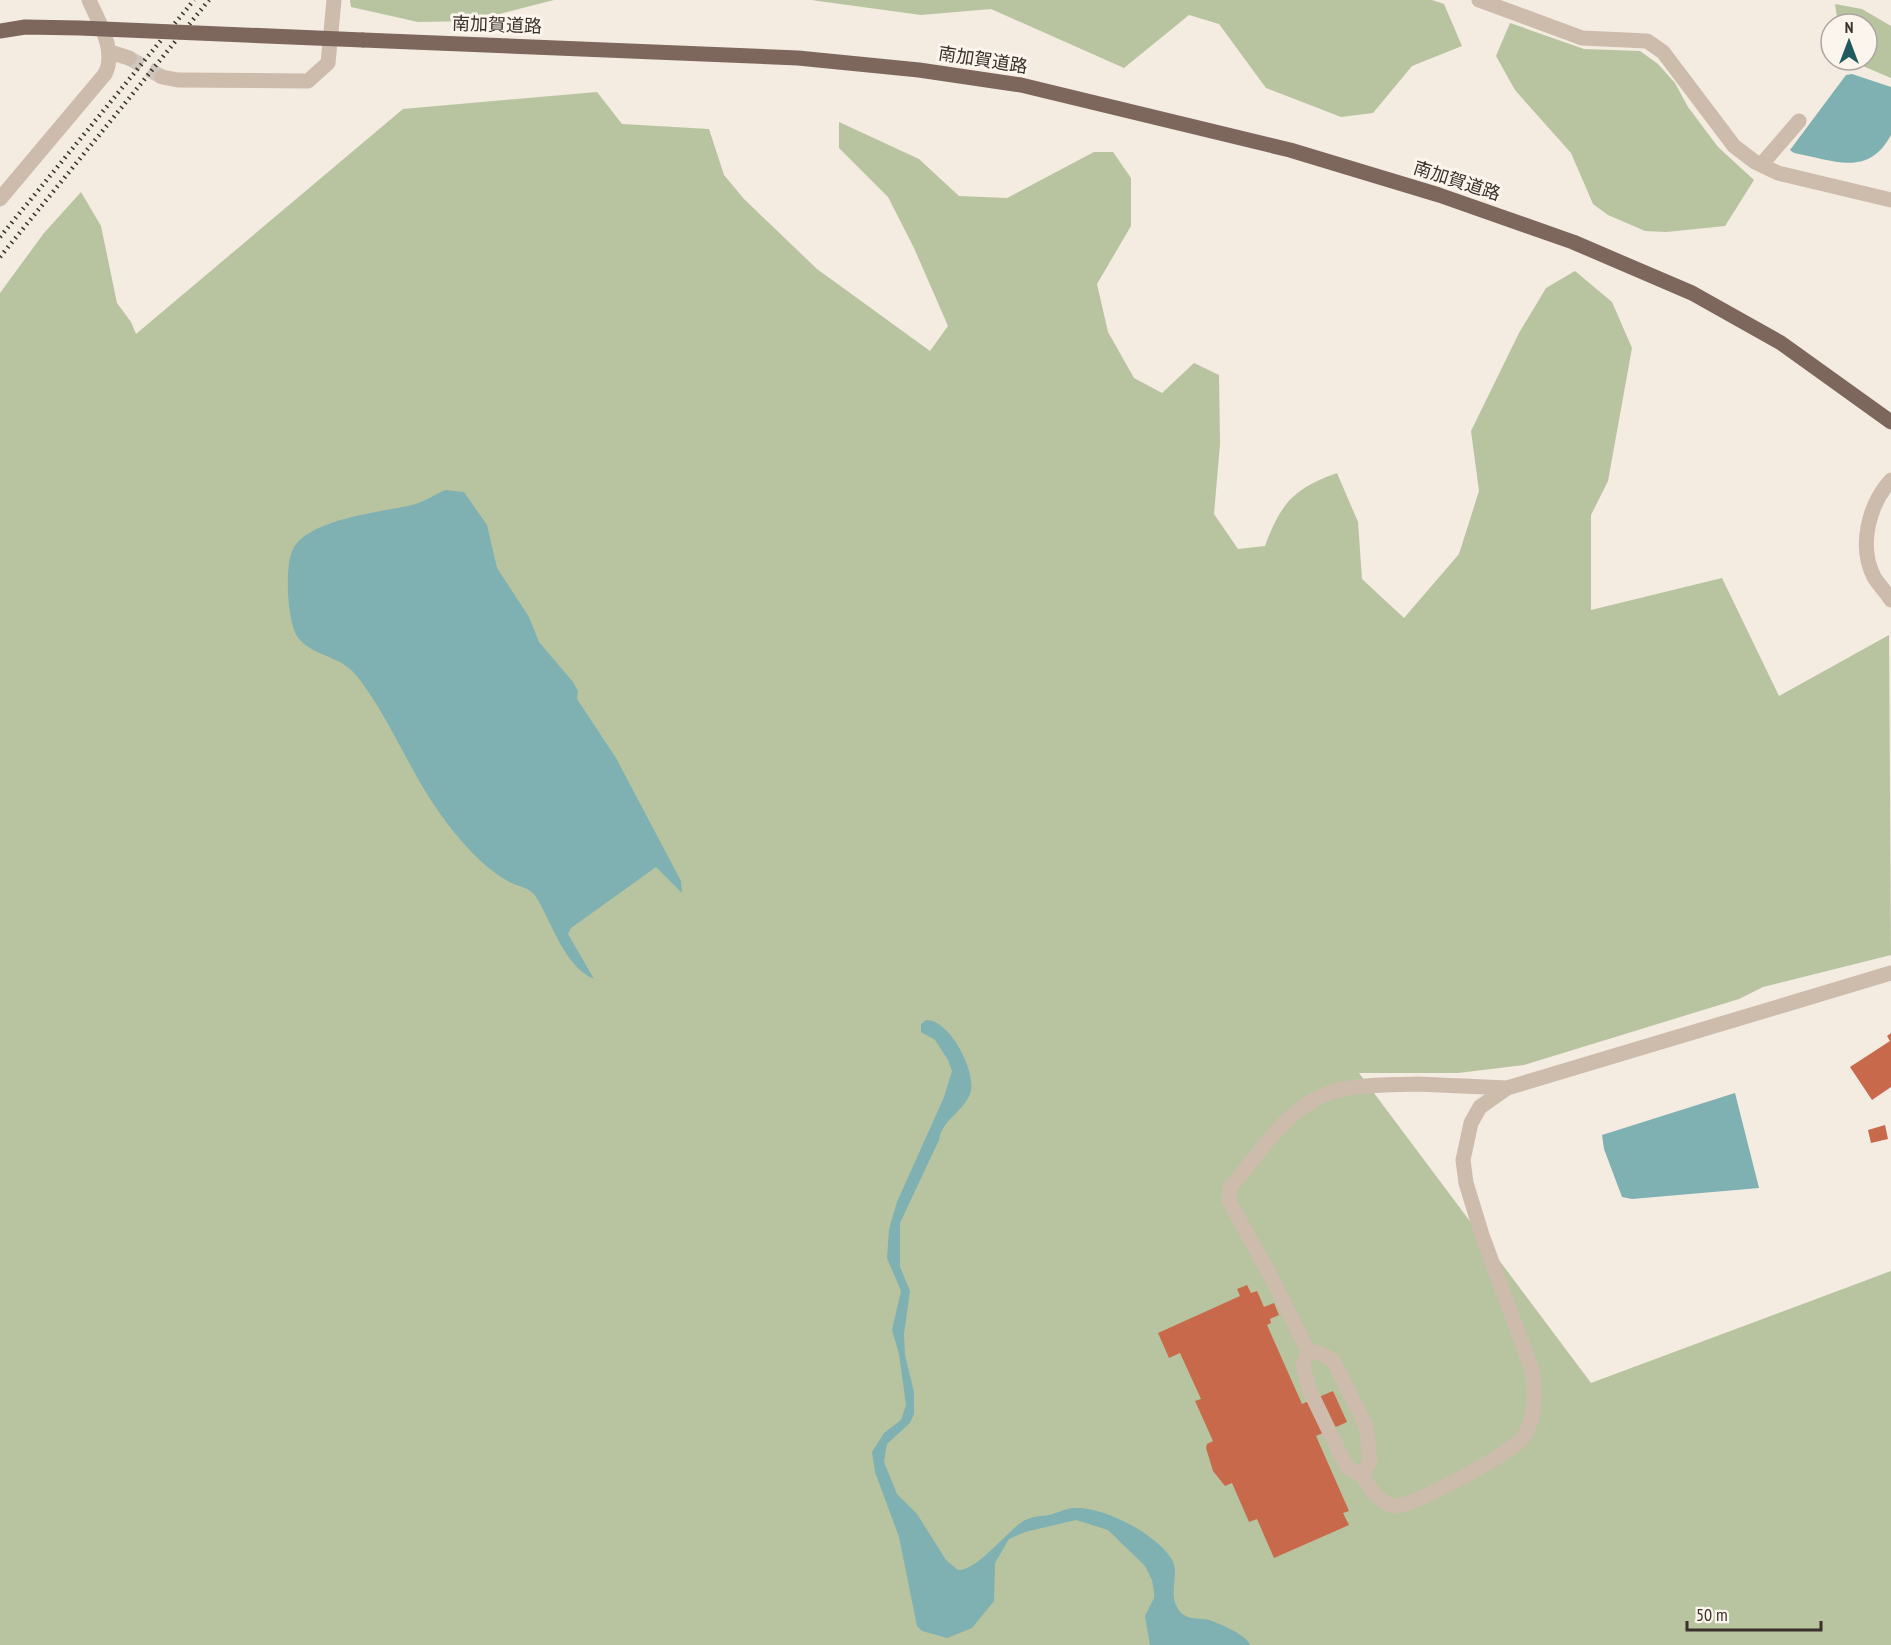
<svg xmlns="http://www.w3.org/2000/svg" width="1891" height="1645" font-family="'PT Sans Narrow','Noto Sans JP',sans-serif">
  <rect width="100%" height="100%" fill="#f4ebe1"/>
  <path fill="#b8c4a0" d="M350,0H554L472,21L418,22L351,7Z
    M811,0H1432L1444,4L1462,46L1412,66L1373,113L1341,117L1266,88L1219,24L1189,15L1124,68L991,9L921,15Z
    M1835,4L1862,9L1891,26V78L1858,64L1855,60H1867V24H1838Z
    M1510,23L1584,49L1640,51L1658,64L1675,83L1688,107L1718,147L1754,180L1725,226L1666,232L1645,231L1608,215L1593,204L1571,153L1515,90L1496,56Z
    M597,92L622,124L709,129L724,175L744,199L817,269L930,351L948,326L914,248L888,197L839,148V122L919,159L959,196L1007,198L1094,152H1113L1131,178V226L1097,284L1108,332L1134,378L1162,393L1194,363L1219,375L1220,444L1214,514L1238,549L1265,546C1281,503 1293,489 1337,473L1358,522L1362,579L1404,618L1459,554L1479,491L1471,431L1519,333L1546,288L1575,271L1612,302L1632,348L1608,481L1591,515V610L1722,578L1779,696L1889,635L1891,955L1763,987L1739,999L1524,1065L1458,1073H1359L1591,1383L1891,1271V1645H0V293L44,233L81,192L101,226L117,303L131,322L136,334L403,109Z"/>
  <path fill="#7fb0b2" d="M1852,74L1891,87V135C1868,178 1833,160 1794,153L1790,150L1846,75Z
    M445,490L464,492L487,525L497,568L529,617L539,642L573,682L578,691L577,699L616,758L681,881L682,893L656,867L571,928L568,934L594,979C562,965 552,920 534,894C526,886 515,886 506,880C483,867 459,840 444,819C410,774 391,719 356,675C340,655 310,656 297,636C287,620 284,563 294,547C311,519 381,512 412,505C424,502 434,495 445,490Z
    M926,1020C950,1019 978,1074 970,1094C962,1113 942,1120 939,1140L900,1223V1267L910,1291L904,1334L905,1355L914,1392V1414L910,1423L887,1444L884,1462L897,1494L917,1514L946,1560L958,1570C978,1570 1004,1534 1022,1522C1029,1517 1040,1516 1049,1515C1058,1513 1066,1508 1075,1508C1105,1507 1154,1533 1171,1558C1181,1572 1168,1592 1177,1607C1184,1621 1196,1617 1209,1620C1219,1623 1248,1636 1250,1645H1150L1145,1616L1154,1598V1592L1152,1580L1145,1566L1108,1530L1076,1520L1025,1532L1009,1539L995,1563L994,1601L972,1628L947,1638L922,1631L917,1626L899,1537L875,1472L872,1452L884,1433L901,1420L906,1405L899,1354L892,1330L901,1291L887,1258L889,1229L897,1202L944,1097L952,1071L948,1060L935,1040L921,1032V1024Z
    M1735,1093L1759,1188L1632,1199L1622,1197L1604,1149L1602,1135Z"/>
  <path fill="#c8694b" d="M1891,1033V1087L1872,1100L1850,1067L1890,1041L1887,1036Z
    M1885,1125L1888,1139L1871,1143L1868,1130Z
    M1247,1285L1251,1293L1257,1291L1264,1307L1274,1303L1279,1315L1270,1319L1271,1323L1267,1325L1302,1404L1333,1391L1347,1422L1316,1436L1349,1511L1343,1513L1349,1525L1274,1558L1257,1519L1249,1522L1232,1483L1225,1486L1213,1471L1206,1448L1207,1444L1213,1441L1195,1401L1201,1399L1180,1353L1169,1358L1158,1333L1240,1296L1237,1289Z"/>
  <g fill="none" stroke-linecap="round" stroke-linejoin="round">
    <path stroke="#cfc6bd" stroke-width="15" stroke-dasharray="15 8" stroke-linecap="butt" d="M129,58L162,77"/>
    <path stroke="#cdbbac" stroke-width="15" d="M1479,0L1582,38L1647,41L1663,52L1734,146L1755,162L1778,173L1891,200
      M110,52L129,58
      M162,77L178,80L308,81L328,63L334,0
      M1761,165L1799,121
      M0,199L105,74C117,51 99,23 89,0
      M1891,480C1869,504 1858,546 1874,577C1879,585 1886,592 1891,600
      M1417,1084L1507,1088L1480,1107L1471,1123L1463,1160L1466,1183L1482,1235L1532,1370C1536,1391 1536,1424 1520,1441C1507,1454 1410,1509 1394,1506C1379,1503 1369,1487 1362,1475L1370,1461L1366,1426L1333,1360L1319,1353L1308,1351L1272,1279L1229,1201L1230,1188C1260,1153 1290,1101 1339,1090C1364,1084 1391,1085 1417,1084Z
      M1507,1088L1891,973
      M1308,1351L1303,1365L1309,1389L1344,1462L1348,1468L1362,1475"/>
    <path stroke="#7d675c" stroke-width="15" d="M363,40L798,58L919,70L1021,85L1290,150L1439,195L1573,242L1692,293L1781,343L1891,422"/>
    <path stroke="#3b302b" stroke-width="4.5" stroke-dasharray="1.5 4.5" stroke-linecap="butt" d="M0,237L194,0
      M0,257L209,0"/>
    <path stroke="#7d675c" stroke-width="15" d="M0,31L25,27L80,28L363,40"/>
  </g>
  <g text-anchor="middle" stroke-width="6" stroke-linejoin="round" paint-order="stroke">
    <g font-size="18" fill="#3b302b" stroke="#fbf5ee">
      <text transform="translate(497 25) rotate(2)" y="6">南加賀道路</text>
      <text transform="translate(983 60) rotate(9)" y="6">南加賀道路</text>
      <text transform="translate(1457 181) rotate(18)" y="6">南加賀道路</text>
    </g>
  </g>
  <g transform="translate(1849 42)"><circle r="28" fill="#fbf5ee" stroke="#aea6a0" stroke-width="1.5"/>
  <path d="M0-4.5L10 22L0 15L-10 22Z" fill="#1f5a5e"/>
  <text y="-9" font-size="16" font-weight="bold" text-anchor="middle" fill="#3b302b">N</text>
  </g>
  <path d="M1687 1621v9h134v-9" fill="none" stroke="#3b302b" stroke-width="3"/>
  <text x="1696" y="1621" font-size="18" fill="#3b302b" stroke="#fbf5ee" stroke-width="4.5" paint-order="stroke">50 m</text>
</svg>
